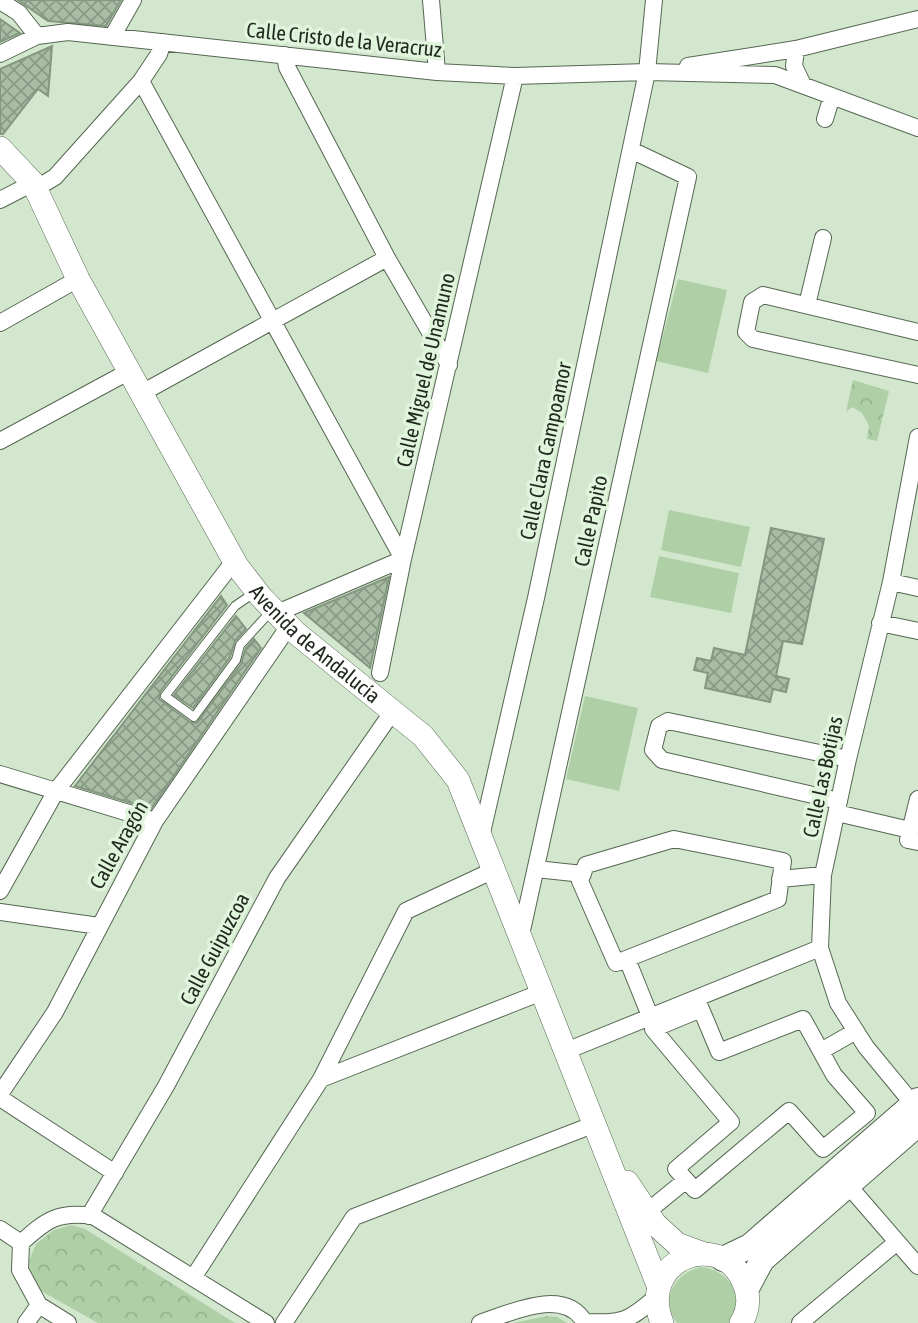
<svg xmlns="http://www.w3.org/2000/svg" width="918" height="1323" font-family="'Asap Condensed',sans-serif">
  <defs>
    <pattern id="park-crowns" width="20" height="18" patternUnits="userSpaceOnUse" patternTransform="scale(1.75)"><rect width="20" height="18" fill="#afd0a7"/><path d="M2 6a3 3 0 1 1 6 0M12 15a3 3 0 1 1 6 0" fill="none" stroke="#96b38f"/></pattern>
    <pattern id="building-cross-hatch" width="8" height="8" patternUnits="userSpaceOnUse" patternTransform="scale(1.75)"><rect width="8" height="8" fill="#a9bda4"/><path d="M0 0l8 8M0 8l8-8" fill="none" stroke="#899a85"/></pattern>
  </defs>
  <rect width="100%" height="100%" fill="#d3e7ce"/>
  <path fill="#afd0a7" d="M678,279L727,290L708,373L656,361Z
    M669,510L750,527L741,567L661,550Z
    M659,556L739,573L731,613L650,597Z
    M585,696L638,708L619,791L566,779Z
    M702,1267C731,1271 746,1298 729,1323H677C659,1299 675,1272 702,1267Z"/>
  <path fill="url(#park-crowns)" d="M853,380L889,391L877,441L867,439L869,426L862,413L852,407L846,412Z
    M71,1225L85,1229L235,1323H98L41,1291L31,1275L29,1261L36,1244L54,1230Z
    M547,1316L557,1317L567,1323H513Z"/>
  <path fill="url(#building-cross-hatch)" stroke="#849780" stroke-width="2" d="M18,0H121L106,26L48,21Z
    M0,19L20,33L0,42Z
    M52,46L48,96L38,89L3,134H0V69Z
    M771,528L824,539L802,644L783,641L776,676L789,679L786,692L773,689L770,702L705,688L708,673L694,670L697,658L711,661L714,648L745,655Z
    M389,577L370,668L304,613Z
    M221,596L227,605L160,692L159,699L190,722L197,723L241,664L246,648L254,639L261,648L151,809L75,786Z
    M236,616L246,629L235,641L230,657L193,708L174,695Z"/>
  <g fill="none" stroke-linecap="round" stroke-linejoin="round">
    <g stroke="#556751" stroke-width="10">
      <path id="lane" d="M254,593L235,606L165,696L194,717L236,660L240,645L272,610"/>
    </g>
    <g stroke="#556751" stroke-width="18">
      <path id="street" d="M431,0L437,72
        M0,1L19,13L37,36
        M112,37L133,0
        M796,49L794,66L803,85
        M0,54L37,36L68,32L437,72L515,76L647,72L775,75L918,128
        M285,55L287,67L387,258L449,365
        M688,66L796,49L918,19
        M141,81L403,559
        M825,119L832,96
        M35,189L55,177L141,81L159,54L163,42
        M0,200L33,183
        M807,305L823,238
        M0,323L78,279
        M918,332L763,295L752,302L746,332L753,339L918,375
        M140,394L387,258
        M0,441L128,372
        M891,582L918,588
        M277,613L403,559
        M880,623L918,631
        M380,673L403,559L515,76
        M0,774L155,821
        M918,799L908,840L918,842
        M839,801L662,760L653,750L659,726L668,721L848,759
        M837,813L910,830
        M481,837L536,598L647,72L654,0
        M674,839L783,861L778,899L616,963L580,881L586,865Z
        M536,869L583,874
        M780,879L823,875
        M0,891L56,791L235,560
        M0,912L99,926
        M521,935L688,177L631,150
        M627,959L650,1016
        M701,1009L719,1052L803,1019L834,1075L867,1113L823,1149L789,1111L695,1190L676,1169L731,1122L653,1029Z
        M566,1051L820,948
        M821,1051L856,1031
        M321,1079L542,992
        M0,1094L55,1012L155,821L289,626
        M0,1098L115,1173
        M913,1104L866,1047L838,1003L820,948L823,875L848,759L891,582L918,437
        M847,1184L918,1266
        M647,1212L686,1180
        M89,1216L166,1086L277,878L393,711
        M0,1229L21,1243
        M193,1278L321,1079L406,911L494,870
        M584,1322C621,1323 627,1323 656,1297
        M26,1323L39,1305
        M68,1323L39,1305L20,1270L21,1243C46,1220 58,1211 93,1216L266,1323
        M284,1323L354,1217L595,1124
        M480,1323C510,1313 565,1286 585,1323
        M800,1323L897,1242"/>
    </g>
    <g stroke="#556751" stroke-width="24">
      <g id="secondary">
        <path id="s1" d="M0,148L33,183L78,279L237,566L261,597L296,633L423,736L458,780L658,1285"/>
        <path d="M627,1182L655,1224L677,1244L704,1254"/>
        <path d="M662,1323C637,1259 720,1228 743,1281C750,1295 749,1310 741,1323"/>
      </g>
    </g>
    <g stroke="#556751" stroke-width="26">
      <path id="primary" d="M723,1259L750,1246L918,1100
        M747,1288L762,1260L918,1124"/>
    </g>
    <use href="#lane" stroke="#fff" stroke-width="8"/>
    <use href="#street" stroke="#fff" stroke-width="16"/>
    <use href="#secondary" stroke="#fff" stroke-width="23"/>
    <use href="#primary" stroke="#fff" stroke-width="24"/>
  </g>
  <g text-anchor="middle" stroke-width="7" stroke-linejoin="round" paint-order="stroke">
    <g font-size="21" fill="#222a20" stroke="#e0f5db">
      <text transform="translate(344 40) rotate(6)" y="7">Calle Cristo de la Veracruz</text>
      <text transform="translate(426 370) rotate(-77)" y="7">Calle Miguel de Unamuno</text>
      <text transform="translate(546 451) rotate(-78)" y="7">Calle Clara Campoamor</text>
      <text transform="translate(591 521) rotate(-78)" y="7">Calle Papito</text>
      <text dy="7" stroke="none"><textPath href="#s1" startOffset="593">Avenida de Andalucía</textPath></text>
      <text transform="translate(823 777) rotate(-78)" y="7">Calle Las Botijas</text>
      <text transform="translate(119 845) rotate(-61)" y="7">Calle Aragón</text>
      <text transform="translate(215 949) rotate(-62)" y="7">Calle Guipuzcoa</text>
    </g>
  </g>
</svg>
